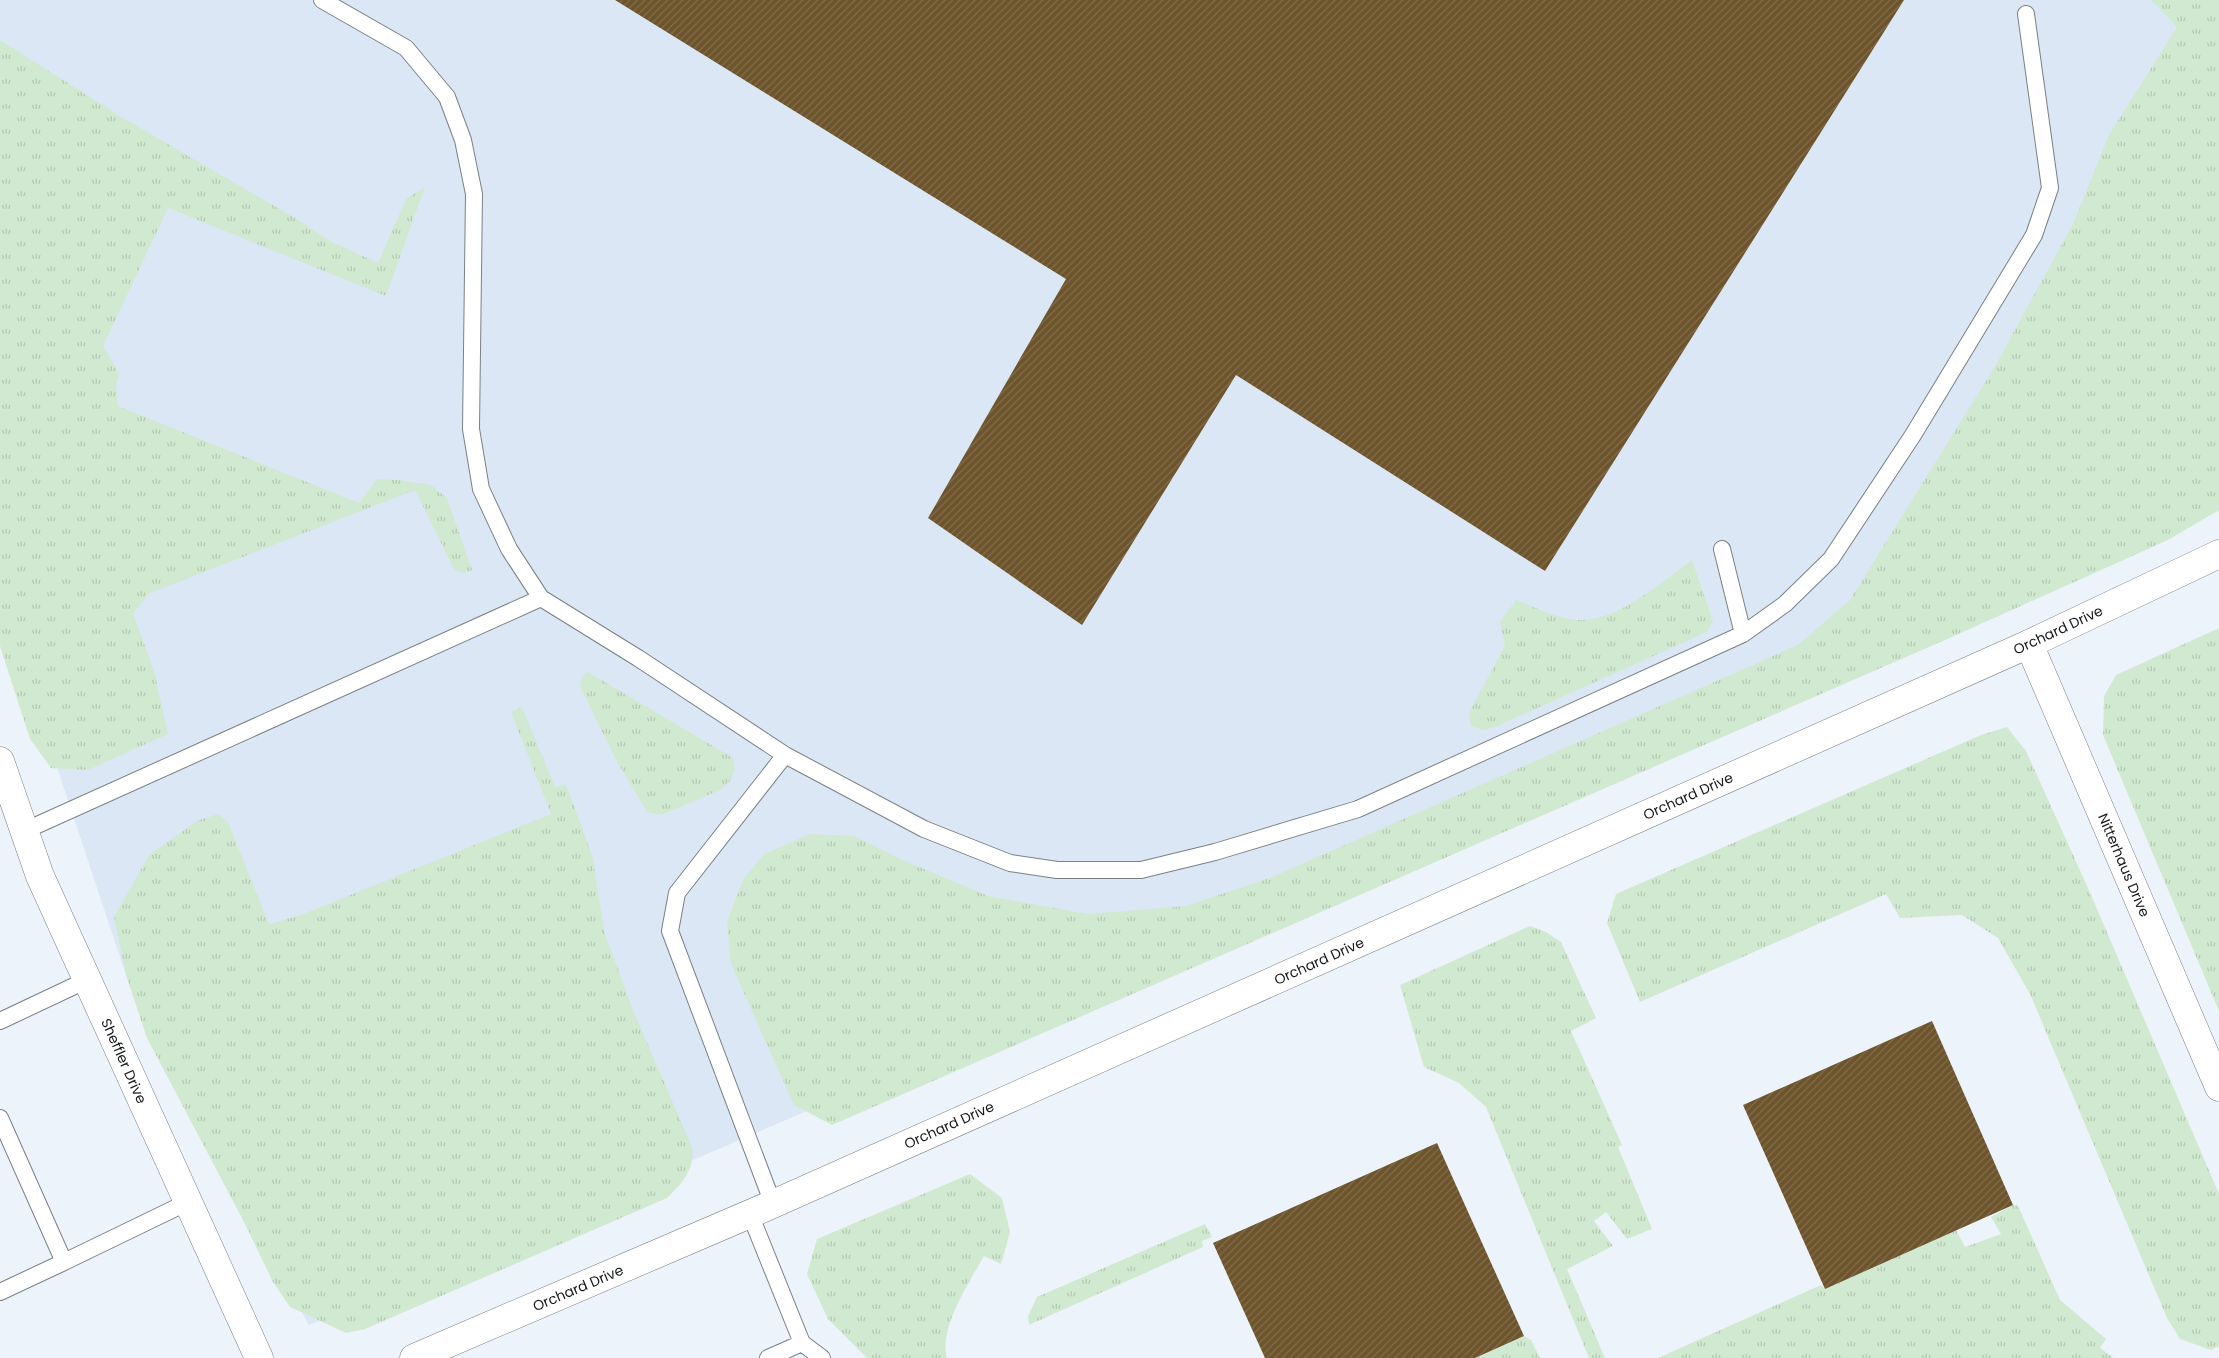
<svg xmlns="http://www.w3.org/2000/svg" width="2219" height="1358" font-family="Poppins,sans-serif">
  <defs>
    <pattern id="grass-tufts" width="24" height="20" patternUnits="userSpaceOnUse" patternTransform="scale(1.25)"><rect width="24" height="20" fill="#d2e9d1"/><path d="M3 7l-1-3M5 7V3M7 7l1-3M15 17l-1-3M17 17v-4M19 17l1-3" fill="none" stroke="#b4c7b3"/></pattern>
    <pattern id="building-hatch" width="6" height="6" patternUnits="userSpaceOnUse" patternTransform="scale(1.25)"><rect width="6" height="6" fill="#6d542b"/><path d="M-1 1l2-2M0 6l6-6M5 7l2-2" fill="none" stroke="#806e4f"/></pattern>
  </defs>
  <rect width="100%" height="100%" fill="#ecf3fa"/>
  <path fill="#dbe7f4" d="M0,0H2219L1949,620L309,1325L147,1038L0,596Z"/>
  <path fill="url(#grass-tufts)" d="M2151,0H2219V510L2168,540L1945,640L832,1125L794,1105L731,964L727,922L743,880L764,854L810,834L854,836L903,860L988,896L1088,914L1186,906L1270,878L1798,645L1850,600L1994,368L2073,224L2109,135L2177,27Z
    M0,40L123,118L295,218L332,242L378,263L406,199L425,187L386,296L168,208L103,346L119,374L116,385L118,406L359,503L377,479L398,480L431,485L447,498L472,570L464,573L455,571L415,490L150,593L133,613L154,671L168,734L88,770L51,768L30,739L0,646Z
    M1692,560L1713,621L1707,632L1495,727L1483,730L1471,726L1469,713L1505,645L1500,622L1516,600C1534,607 1559,619 1578,620C1618,622 1661,582 1692,560Z
    M2219,628V1011L2103,735L2104,696L2116,675Z
    M588,672L733,758L735,770L730,781L720,790L661,815L647,812L615,758L580,686L582,677Z
    M522,707L555,787L566,784L592,855L605,934L633,1010L692,1147C695,1169 683,1183 667,1198L365,1329L346,1333L290,1307L273,1282L244,1222L147,1038L126,975L114,917L149,855L197,821L218,814L228,822L269,924L301,915L551,814L511,712Z
    M2007,727L2026,751L2088,888L2219,1194V1346L2211,1350L2180,1339L2167,1318L2030,994L1998,938L1962,915L1900,918L1886,894L1640,1002L1607,923L1616,894L1981,735Z
    M1530,926L1546,932L1561,942L1596,1018L1571,1031L1622,1145L1618,1147L1652,1229L1627,1239L1606,1212L1594,1221L1613,1246L1567,1269L1605,1358H1589L1486,1107L1459,1083L1424,1067L1400,985Z
    M970,1174L1002,1198L1010,1232L1001,1264L984,1256C970,1281 938,1329 947,1358H867L828,1319L807,1274L817,1239Z
    M2013,1205L2018,1206L2060,1300L2106,1339L2100,1348L2114,1358H1658L1821,1285L1825,1289L1956,1230L1965,1247L2001,1234L1991,1217Z
    M1205,1224L1212,1237L1202,1241L1203,1247L1029,1325L1028,1316L1037,1297Z
    M1524,1336L1531,1340L1540,1358H1475Z"/>
  <path fill="url(#building-hatch)" d="M615,0H1904L1545,571L1236,375L1082,625L928,518L1066,279Z
    M1932,1021L2013,1205L1825,1289L1743,1105Z
    M1437,1143L1524,1336L1475,1358H1265L1213,1243Z"/>
  <g fill="none" stroke-linecap="round" stroke-linejoin="round">
    <g stroke="#7b8187" stroke-width="18">
      <path id="lane" d="M322,0L406,48L447,97L463,140L474,194L471,429L481,489L509,549L541,598
        M1722,549L1743,634
        M785,755L924,829L1010,863L1057,870H1141L1215,852L1358,809L1743,634L1785,604L1831,559L1913,435L2034,235L2050,188L2026,14
        M24,831L541,598L638,658L785,755L677,893L670,931L773,1204
        M0,1021L87,980
        M0,1118L64,1262L188,1202
        M750,1214L802,1343L768,1358
        M0,1292L64,1262
        M802,1343L822,1358"/>
    </g>
    <g stroke="#7b8187" stroke-width="29">
      <path id="street" d="M2029,644L2219,1087
        M0,761L40,876L259,1358"/>
    </g>
    <g stroke="#7b8187" stroke-width="29">
      <path id="secondary" d="M414,1358L773,1204L2029,644L2219,554"/>
    </g>
    <use href="#lane" stroke="#fff" stroke-width="16"/>
    <use href="#street" stroke="#fff" stroke-width="28"/>
    <use href="#secondary" stroke="#fff" stroke-width="28"/>
  </g>
  <g text-anchor="middle" stroke-width="5" stroke-linejoin="round" paint-order="stroke">
    <g font-size="14" fill="#171a1c" stroke="#fff">
      <text transform="translate(2058 630) rotate(-25)" y="5">Orchard Drive</text>
      <text transform="translate(1688 796) rotate(-24)" y="5">Orchard Drive</text>
      <text transform="translate(2124 865) rotate(67)" y="5">Nitterhaus Drive</text>
      <text transform="translate(1319 961) rotate(-24)" y="5">Orchard Drive</text>
      <text transform="translate(124 1061) rotate(66)" y="5">Sheffler Drive</text>
      <text transform="translate(949 1125) rotate(-24)" y="5">Orchard Drive</text>
      <text transform="translate(578 1288) rotate(-23)" y="5">Orchard Drive</text>
    </g>
  </g>
</svg>
